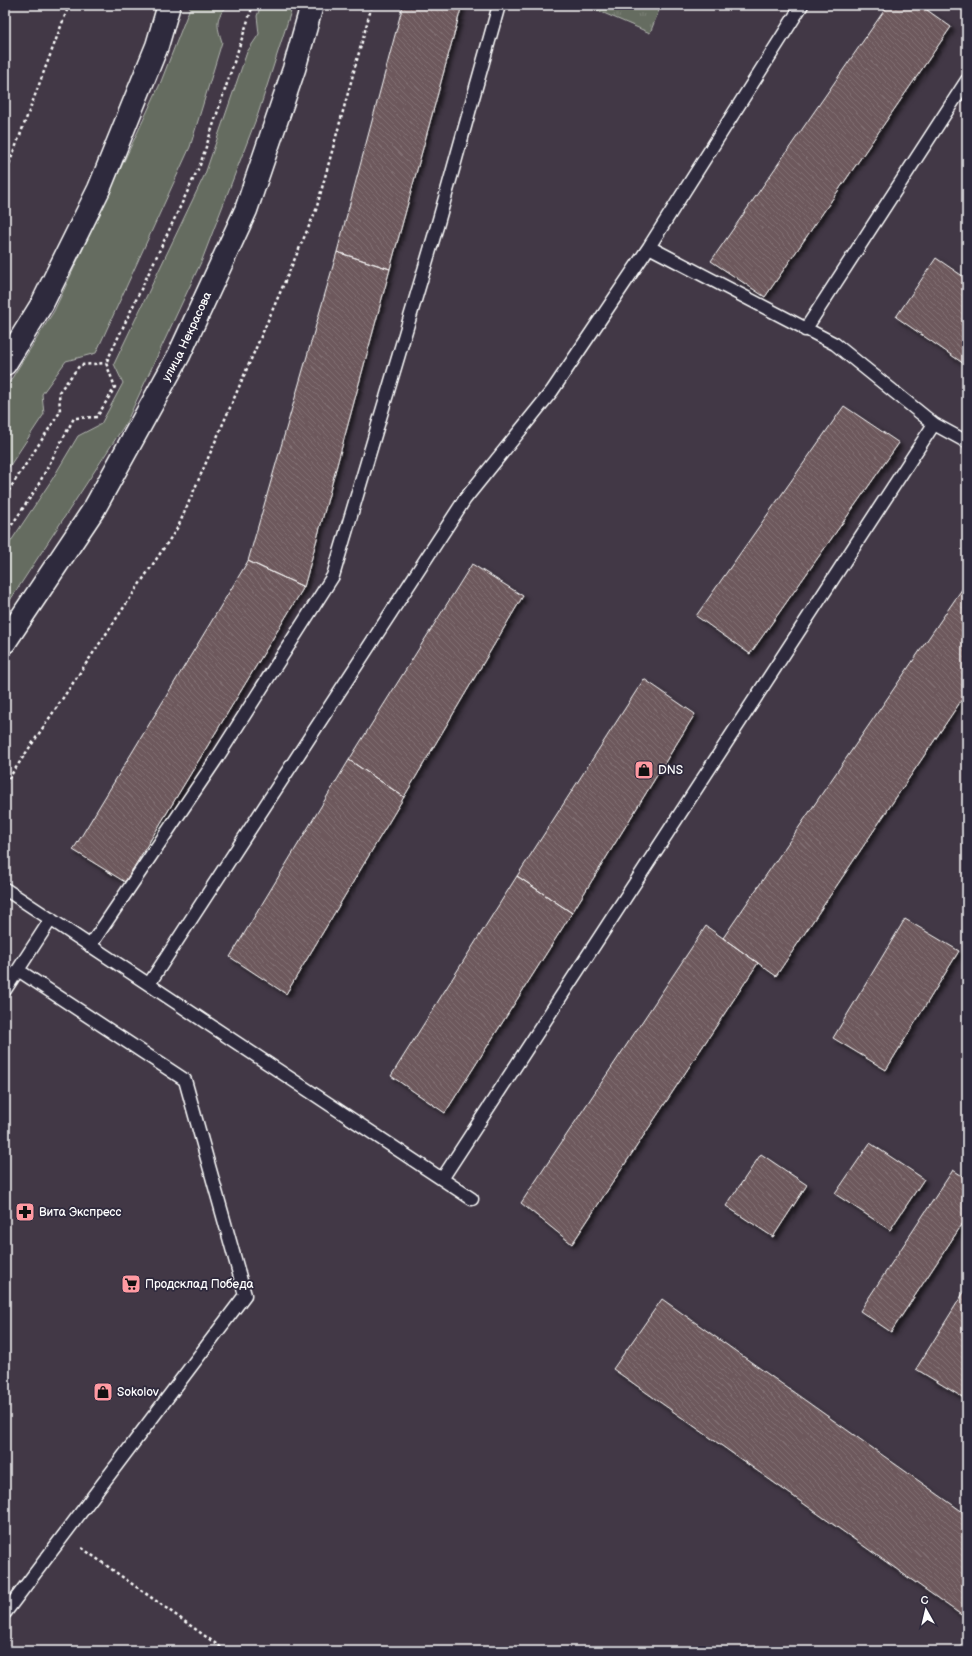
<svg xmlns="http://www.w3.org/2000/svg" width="972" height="1656" font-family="'Balsamiq Sans',sans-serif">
  <defs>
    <pattern id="park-tufts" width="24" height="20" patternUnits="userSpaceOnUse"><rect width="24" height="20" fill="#656c60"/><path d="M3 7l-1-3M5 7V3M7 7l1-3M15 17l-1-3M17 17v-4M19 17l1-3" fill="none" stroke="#7c8278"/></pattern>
    <pattern id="building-back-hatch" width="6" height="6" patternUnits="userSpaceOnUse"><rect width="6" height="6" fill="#6d595b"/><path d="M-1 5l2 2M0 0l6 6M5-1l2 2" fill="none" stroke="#837274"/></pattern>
    <filter id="shadow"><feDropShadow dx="3.5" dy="3.5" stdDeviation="2" flood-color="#0009"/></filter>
  </defs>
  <rect width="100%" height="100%" fill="#423846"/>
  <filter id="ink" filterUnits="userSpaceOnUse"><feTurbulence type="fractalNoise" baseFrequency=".025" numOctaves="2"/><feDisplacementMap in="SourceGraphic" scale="8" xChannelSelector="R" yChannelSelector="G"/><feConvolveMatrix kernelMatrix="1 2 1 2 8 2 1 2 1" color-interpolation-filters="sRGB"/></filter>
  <g filter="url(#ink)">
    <path fill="#656c60" stroke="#b2b6b0" d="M191,5H229C214,17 217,26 222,42L190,147L96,353L66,361L42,394L44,414L5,473V389L54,311L160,84Z
      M261,5H293L258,114L202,260L126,423L5,608V550L53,478L78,436L101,424L123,383L114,364L205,174L247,52L259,34L257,16Z"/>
    <path fill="url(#park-tufts)" stroke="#b2b6b0" d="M585,5H661L650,33Z"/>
    <path fill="url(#building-back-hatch)" stroke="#fff" filter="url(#shadow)" d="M403,5H462L390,269L337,252Z
      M888,5H920L951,27L765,297L711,261Z
      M337,252L390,269L304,587L248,561Z
      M936,258L967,279V366L896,317Z
      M844,406L899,443L750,654L696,616Z
      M248,561L304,587L125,882L73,850Z
      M472,564L523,596L404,797L349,760Z
      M967,582V692L776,976L723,938Z
      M644,679L695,714L572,913L517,876Z
      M349,760L404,797L286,994L230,957Z
      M517,876L572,913L445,1113L391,1076Z
      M905,919L959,951L886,1070L833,1038Z
      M706,926L758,963L572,1244L521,1203Z
      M870,1143L924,1179L890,1230L835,1194Z
      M761,1154L807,1185L773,1237L726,1206Z
      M953,1170L967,1179V1217L891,1332L860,1311Z
      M967,1287V1400L916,1369Z
      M662,1299L967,1515V1619L613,1369Z"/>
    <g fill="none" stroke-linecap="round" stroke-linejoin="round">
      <g stroke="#fff" stroke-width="15">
        <path id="service" d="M649,247L835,344L934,424L967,442
          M805,330L967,80
          M5,889L472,1199
          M90,946L217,758L333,576L438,223L499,5
          M149,984L465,499L552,391L649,247L802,5
          M5,990L51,919
          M442,1179L934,424
          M5,1613L245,1295L185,1080L18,970"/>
      </g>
      <g stroke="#fff" stroke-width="25">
        <g id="secondary">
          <path d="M5,364L42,304L99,189L157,46L169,5"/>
          <path id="s1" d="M5,642L94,509L179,355L246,210L294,69L312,5"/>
        </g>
      </g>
      <path stroke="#fff" stroke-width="2.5" stroke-dasharray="3 3" stroke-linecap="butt" d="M5,175L69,5
        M5,496L60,412L59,392L80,365L106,363
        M5,535L36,489L74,418L97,417L115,387L106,363L200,165L253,5
        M5,784L178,527L316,210L372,5
        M82,1548L226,1651"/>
      <use href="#service" stroke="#2f2a3d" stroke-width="12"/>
      <use href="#secondary" stroke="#2f2a3d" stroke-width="22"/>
    </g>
  </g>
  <defs>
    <g id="shop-square" transform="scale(1)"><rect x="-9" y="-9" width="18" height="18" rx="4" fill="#ff9aa2" stroke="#2f2a3d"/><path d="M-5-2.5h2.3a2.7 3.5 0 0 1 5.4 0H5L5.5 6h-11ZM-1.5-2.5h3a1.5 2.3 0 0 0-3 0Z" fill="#111"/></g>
    <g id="pharmacy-square" transform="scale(1)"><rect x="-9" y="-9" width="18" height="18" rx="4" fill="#ff9aa2" stroke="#2f2a3d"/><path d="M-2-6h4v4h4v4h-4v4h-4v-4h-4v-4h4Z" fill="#111"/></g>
    <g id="supermarket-square" transform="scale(1)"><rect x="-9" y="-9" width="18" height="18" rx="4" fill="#ff9aa2" stroke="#2f2a3d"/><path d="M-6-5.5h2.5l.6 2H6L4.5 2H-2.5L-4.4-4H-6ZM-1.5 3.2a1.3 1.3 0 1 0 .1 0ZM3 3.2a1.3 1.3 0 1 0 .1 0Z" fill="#111"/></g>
  </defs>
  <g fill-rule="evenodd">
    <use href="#shop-square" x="644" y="770"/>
    <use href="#pharmacy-square" x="25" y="1212"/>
    <use href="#supermarket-square" x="131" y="1284"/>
    <use href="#shop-square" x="103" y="1392"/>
  </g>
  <g text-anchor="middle" stroke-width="3.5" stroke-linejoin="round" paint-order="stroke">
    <g font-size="12" fill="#fff" stroke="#2f2a3d">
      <text dy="4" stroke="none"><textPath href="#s1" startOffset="356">улица Некрасова</textPath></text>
    </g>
    <g font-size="12" fill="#fff" stroke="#2f2a3d" text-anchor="start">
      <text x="658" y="774">DNS</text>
      <text x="39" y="1216">Вита Экспресс</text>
      <text x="145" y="1288">Продсклад Победа</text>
      <text x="117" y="1396">Sokolov</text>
    </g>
  </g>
  <rect width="972" height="1656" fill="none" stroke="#2f2a3d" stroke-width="20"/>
  <rect x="10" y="10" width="952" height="1636" fill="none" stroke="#fff" stroke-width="1.5" filter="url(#ink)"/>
  <g transform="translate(926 1610) rotate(352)" stroke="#2f2a3d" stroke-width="3" paint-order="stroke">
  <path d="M0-3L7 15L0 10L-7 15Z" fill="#ffffff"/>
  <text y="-6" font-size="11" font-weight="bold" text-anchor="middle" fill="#ffffff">С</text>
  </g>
</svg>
